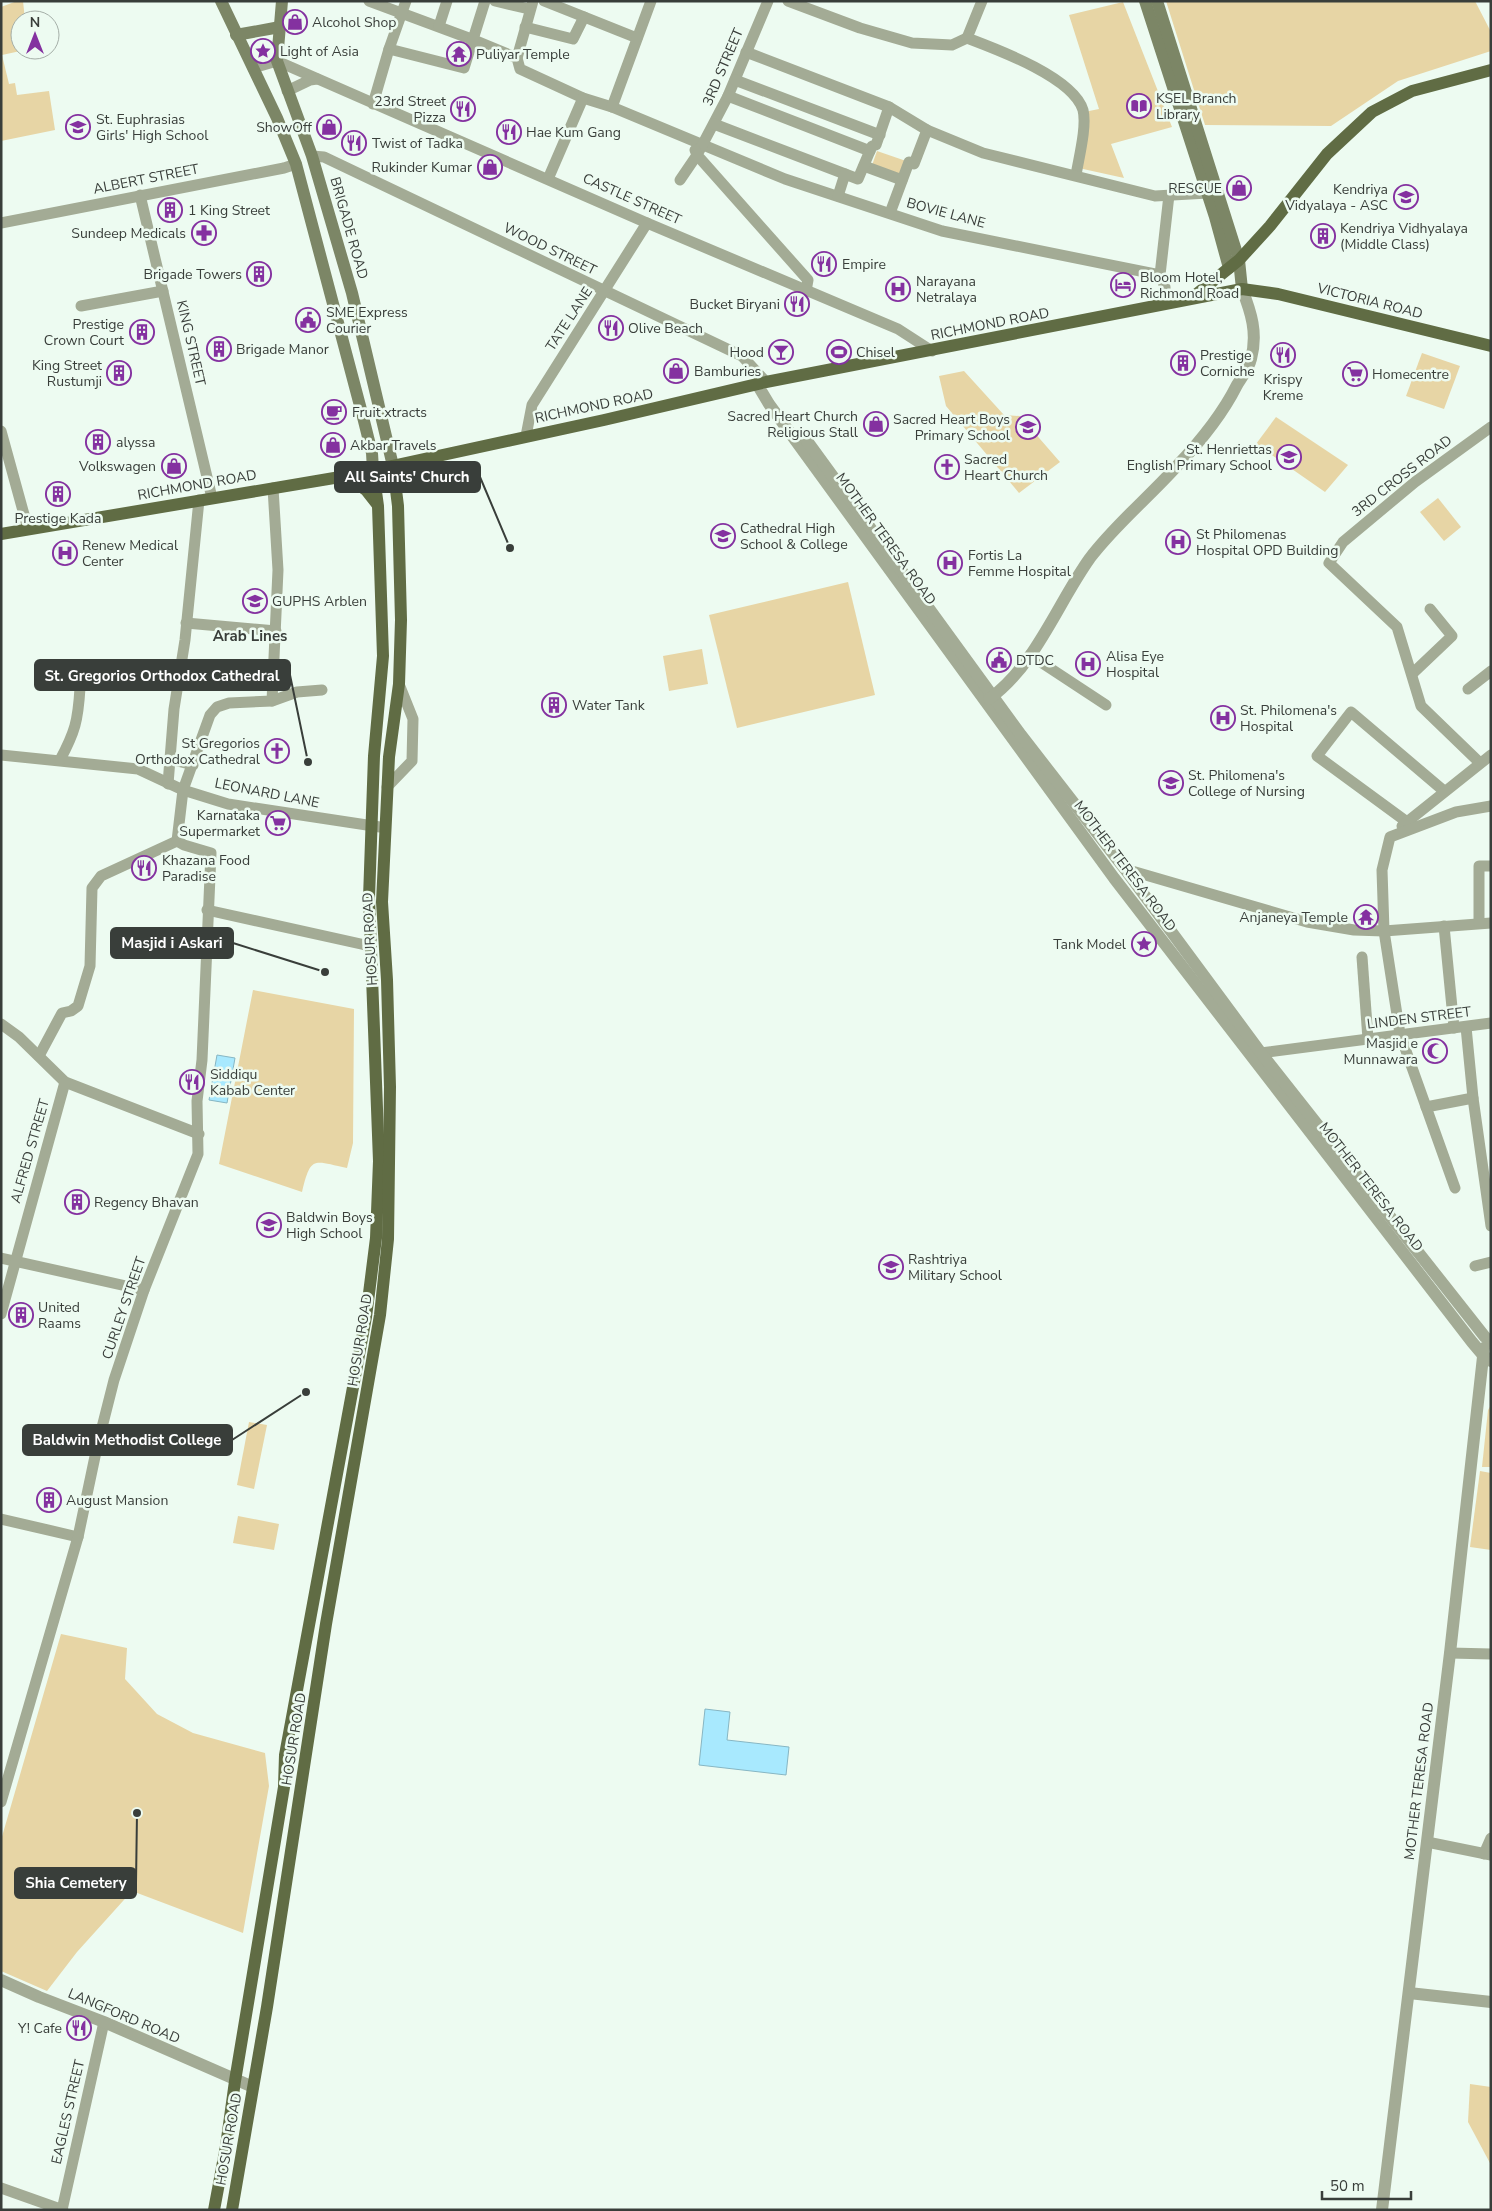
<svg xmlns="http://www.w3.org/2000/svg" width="1492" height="2211" font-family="'Nunito Sans',sans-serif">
<rect width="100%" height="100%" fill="#edfbf1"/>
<g fill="#e7d5a5">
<polygon points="17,1 23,1 25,20 20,20 20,50 25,50 2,55 9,84 15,83 17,95 49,91 55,130 1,141 1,7"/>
<polygon points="1166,1 1475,1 1491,32 1491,51 1398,81 1331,126 1205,125"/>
<polygon points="1123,2 1172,127 1111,144 1124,178 1074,167 1084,112 1099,109 1069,15"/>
<polygon points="877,151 909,162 902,180 871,168"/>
<polygon points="1422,353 1460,366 1444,409 1406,396"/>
<polygon points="964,371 1004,415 1020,416 1060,462 1019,493 946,406 939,376"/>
<polygon points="1276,417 1348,465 1325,492 1256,444"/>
<polygon points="1438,498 1461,527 1444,541 1420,512"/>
<polygon points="848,582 875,695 737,728 709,615"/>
<polygon points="702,649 708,684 669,691 663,656"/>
<path d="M253 990 354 1009 353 1143 347 1168C313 1161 311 1155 302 1192L219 1164Z"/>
<polygon points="1491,1405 1491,1467 1482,1467 1488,1410"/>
<polygon points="249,1422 267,1425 254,1489 237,1485"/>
<polygon points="1480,1471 1491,1473 1491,1550 1470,1547"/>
<polygon points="238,1516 279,1524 274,1550 233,1543"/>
<polygon points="61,1634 127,1648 125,1679 157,1714 193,1733 265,1753 269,1786 243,1933 132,1891 77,1952 47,1991 1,1971 1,1840"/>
<polygon points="1470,2084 1491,2087 1491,2165 1468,2122"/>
</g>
<g fill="#a8e9fe" stroke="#87b6c3">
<polygon points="217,1055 235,1058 227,1103 209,1100"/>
<polygon points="705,1709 730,1712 727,1740 789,1747 786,1775 699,1765"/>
</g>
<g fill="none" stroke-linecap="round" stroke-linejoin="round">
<g stroke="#a3ab95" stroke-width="11">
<polyline points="369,1 474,40 517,58 520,69 583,98 612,107 785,179 942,231 1160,275 1165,287 1166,303"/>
<polyline points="495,1 529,9"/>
<polyline points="544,1 637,38"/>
<polyline points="768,1 728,96 697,155 808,280 806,291"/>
<polyline points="788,1 860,28 912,43 952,45 967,38"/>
<path d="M982 1 967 38C996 49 1073 77 1083 110 1087 126 1079 157 1076 175"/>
<polyline points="439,26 447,1"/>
<polyline points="525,27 573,39 584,17"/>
<polyline points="389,49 464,68 485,1"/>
<polyline points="746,52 889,107 927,130 983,153 1155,196 1208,193"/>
<polyline points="517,58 533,1"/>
<polyline points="253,68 277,61 286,65 647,223 898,329 932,351"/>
<polyline points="735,80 880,135"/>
<polyline points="287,91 310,80 317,79"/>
<polyline points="728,96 870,151"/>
<polyline points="373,104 389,49 406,1"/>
<polyline points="612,107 651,1"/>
<polyline points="714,124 845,174"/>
<polyline points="312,156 324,157 742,356 766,382"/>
<polyline points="864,166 902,180"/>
<polyline points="548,179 583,98"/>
<polyline points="680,180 697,155 695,150"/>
<polyline points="140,195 212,498"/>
<polyline points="838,196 845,174 858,179 872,146 876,145 889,107"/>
<polyline points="890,213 909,162 914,164 927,130"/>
<polyline points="1,223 284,168 296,164"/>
<polyline points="1160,275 1169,195"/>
<polyline points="81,306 163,291"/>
<polyline points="1,431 28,529"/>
<polyline points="526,436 532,405 647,223"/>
<polyline points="186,623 276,631"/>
<polyline points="1030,655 1106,705"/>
<polyline points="1412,674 1452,636 1430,609"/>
<polyline points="1468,689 1491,671"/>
<polyline points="272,701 278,570 273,488"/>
<polyline points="1,755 138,769 183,790 228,804 380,827"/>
<polyline points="170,759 193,765"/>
<path d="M60 760C75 732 78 721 80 688"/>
<polyline points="1480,763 1421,706 1397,627 1329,563 1343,542 1415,482 1491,427"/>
<polyline points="168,784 174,709 185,640 199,500"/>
<polyline points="387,787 412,761 413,719 399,684"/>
<polyline points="1407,822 1317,756 1351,712 1444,791"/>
<polyline points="1402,826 1491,755"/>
<polyline points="177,841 183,790 210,715 217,707 229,703 272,701 297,692 322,690"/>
<polyline points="1125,869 1307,922 1354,930 1384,931 1491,923"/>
<polyline points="207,910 370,946"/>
<polyline points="1479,923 1479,866 1491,866"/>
<polyline points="1444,926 1454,1028"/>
<polyline points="1362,957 1368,1039"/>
<polyline points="1,1024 19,1037 65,1082 199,1134"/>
<polyline points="1466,1027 1473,1098 1491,1226"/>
<polyline points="39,1056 62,1013 71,1011 78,1006 90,966 92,888 101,876 177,841"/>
<polyline points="1255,1056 1261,1053 1491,1023"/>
<polyline points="1426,1107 1473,1098"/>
<polyline points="1455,1188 1400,1034 1384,931 1382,870 1390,837 1456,812 1491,806"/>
<polyline points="1,1258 144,1290"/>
<polyline points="1475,1266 1491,1262"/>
<polyline points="1,1314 65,1082"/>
<polyline points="1,1519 78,1537"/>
<polyline points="1450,1653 1491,1654"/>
<polyline points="1,1802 78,1537 97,1447 114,1380 144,1290 198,1154 197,1101 202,1060 211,853 184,845 177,841"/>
<polyline points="1427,1842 1491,1855"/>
<polyline points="1484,1854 1491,1838"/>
<polyline points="1,2188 63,2210"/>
<polyline points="62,2210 104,2022"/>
</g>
<g stroke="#a3ab95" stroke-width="12">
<polyline points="757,384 769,404 1114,878 1472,1342 1483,1355 1491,1361"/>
<polyline points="802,434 1021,735 1125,869 1261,1053 1485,1337 1491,1342"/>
<path d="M989 699C1036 665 1057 604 1090 558 1115 525 1148 498 1176 467 1199 443 1222 415 1237 385 1242 377 1249 368 1251 359 1258 333 1251 312 1242 289"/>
<polyline points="1,1980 39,1997 104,2022 253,2087"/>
<polyline points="1409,1993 1491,2002"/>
<polyline points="1382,2210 1450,1653 1484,1348"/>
</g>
<g stroke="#7c8666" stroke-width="12">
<polyline points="221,1 277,118 296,164 363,417 372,453 373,470"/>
<polyline points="282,1 277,61 312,156 352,293 393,466"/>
<polyline points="1145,1 1215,217 1229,268"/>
<polyline points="1157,1 1239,260 1242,289"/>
<polyline points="236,35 280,27"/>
</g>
<g stroke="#606c44" stroke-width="12">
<polyline points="1193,297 1239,260 1270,226 1327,154 1372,112 1412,91 1491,70"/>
<polyline points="346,476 366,490 377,504"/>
<polyline points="1,534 346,476 604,420 766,382 1242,289 1278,294 1491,346"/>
<polyline points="214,2210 226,2146 235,2081 284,1787 285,1755 366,1317 376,1238 379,1161 369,898 374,756 383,656 378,506 373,470"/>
<polyline points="232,2210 267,2007 326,1624 380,1315 388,1239 390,1087 387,980 382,902 389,757 399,684 401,620 398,506 393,466"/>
</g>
</g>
<defs>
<symbol id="shop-ring" viewBox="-11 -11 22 22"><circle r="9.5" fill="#edfbf1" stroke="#8431a0" stroke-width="1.5"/><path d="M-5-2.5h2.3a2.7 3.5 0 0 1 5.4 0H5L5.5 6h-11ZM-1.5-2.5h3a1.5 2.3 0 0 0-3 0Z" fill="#8431a0"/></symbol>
<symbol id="sight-ring" viewBox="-11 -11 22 22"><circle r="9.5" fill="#edfbf1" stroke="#8431a0" stroke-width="1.5"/><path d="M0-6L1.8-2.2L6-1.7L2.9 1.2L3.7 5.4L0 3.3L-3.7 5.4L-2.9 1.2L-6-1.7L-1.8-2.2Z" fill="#8431a0"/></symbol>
<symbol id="temple-ring" viewBox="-11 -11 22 22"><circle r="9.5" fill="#edfbf1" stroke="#8431a0" stroke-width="1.5"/><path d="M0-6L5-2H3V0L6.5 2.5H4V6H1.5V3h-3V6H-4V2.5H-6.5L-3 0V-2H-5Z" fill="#8431a0"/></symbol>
<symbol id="library-ring" viewBox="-11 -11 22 22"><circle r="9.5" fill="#edfbf1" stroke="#8431a0" stroke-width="1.5"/><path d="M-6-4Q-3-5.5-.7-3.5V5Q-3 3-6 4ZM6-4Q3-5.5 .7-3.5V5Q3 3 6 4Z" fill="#8431a0"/></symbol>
<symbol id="restaurant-ring" viewBox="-11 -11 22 22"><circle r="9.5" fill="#edfbf1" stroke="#8431a0" stroke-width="1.5"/><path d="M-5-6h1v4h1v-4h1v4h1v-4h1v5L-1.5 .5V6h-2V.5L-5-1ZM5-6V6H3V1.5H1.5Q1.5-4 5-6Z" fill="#8431a0"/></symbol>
<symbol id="school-ring" viewBox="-11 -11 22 22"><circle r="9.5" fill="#edfbf1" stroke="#8431a0" stroke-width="1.5"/><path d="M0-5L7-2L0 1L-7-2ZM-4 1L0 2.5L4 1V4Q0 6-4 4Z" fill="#8431a0"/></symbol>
<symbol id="building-ring" viewBox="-11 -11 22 22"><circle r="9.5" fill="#edfbf1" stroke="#8431a0" stroke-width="1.5"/><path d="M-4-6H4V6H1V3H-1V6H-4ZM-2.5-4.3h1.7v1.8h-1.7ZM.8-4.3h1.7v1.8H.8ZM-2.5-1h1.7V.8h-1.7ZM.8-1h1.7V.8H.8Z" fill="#8431a0"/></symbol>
<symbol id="pharmacy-ring" viewBox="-11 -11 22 22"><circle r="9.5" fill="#edfbf1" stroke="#8431a0" stroke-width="1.5"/><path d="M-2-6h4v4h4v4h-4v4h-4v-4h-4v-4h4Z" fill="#8431a0"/></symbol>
<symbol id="hotel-ring" viewBox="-11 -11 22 22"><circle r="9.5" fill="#edfbf1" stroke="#8431a0" stroke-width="1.5"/><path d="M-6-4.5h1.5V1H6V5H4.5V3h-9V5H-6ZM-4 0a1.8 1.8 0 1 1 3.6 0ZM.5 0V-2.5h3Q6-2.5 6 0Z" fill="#8431a0"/></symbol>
<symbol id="hospital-ring" viewBox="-11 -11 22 22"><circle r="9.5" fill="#edfbf1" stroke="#8431a0" stroke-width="1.5"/><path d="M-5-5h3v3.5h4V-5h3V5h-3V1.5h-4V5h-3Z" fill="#8431a0"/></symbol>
<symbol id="civic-ring" viewBox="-11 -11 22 22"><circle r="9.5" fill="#edfbf1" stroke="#8431a0" stroke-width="1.5"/><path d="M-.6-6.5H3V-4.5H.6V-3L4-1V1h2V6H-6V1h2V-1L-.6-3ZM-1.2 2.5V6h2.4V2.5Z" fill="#8431a0"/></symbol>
<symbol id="bar-ring" viewBox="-11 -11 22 22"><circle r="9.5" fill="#edfbf1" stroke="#8431a0" stroke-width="1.5"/><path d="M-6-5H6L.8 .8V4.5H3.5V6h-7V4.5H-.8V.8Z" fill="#8431a0"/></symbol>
<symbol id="stadium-ring" viewBox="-11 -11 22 22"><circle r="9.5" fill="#edfbf1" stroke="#8431a0" stroke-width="1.5"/><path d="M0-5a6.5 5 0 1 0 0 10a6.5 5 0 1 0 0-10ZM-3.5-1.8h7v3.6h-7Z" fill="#8431a0"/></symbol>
<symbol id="supermarket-ring" viewBox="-11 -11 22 22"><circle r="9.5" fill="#edfbf1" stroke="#8431a0" stroke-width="1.5"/><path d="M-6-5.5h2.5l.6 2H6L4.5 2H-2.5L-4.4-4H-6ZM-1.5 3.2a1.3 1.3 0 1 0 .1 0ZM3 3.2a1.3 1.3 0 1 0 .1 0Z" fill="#8431a0"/></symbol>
<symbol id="cafe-ring" viewBox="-11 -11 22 22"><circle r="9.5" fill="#edfbf1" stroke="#8431a0" stroke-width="1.5"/><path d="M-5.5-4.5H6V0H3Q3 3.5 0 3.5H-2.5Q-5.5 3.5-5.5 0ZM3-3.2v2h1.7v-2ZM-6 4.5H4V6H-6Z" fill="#8431a0"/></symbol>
<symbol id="church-ring" viewBox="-11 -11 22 22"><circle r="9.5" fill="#edfbf1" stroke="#8431a0" stroke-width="1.5"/><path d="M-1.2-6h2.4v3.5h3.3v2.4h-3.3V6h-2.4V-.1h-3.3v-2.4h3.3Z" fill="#8431a0"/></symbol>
<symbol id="university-ring" viewBox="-11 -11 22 22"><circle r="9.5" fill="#edfbf1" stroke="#8431a0" stroke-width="1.5"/><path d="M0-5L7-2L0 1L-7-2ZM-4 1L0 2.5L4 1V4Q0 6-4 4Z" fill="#8431a0"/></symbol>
<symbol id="mosque-ring" viewBox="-11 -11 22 22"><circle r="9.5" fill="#edfbf1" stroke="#8431a0" stroke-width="1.5"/><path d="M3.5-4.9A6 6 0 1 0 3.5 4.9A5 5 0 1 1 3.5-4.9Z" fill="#8431a0"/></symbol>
</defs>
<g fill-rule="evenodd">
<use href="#shop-ring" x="281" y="8" width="28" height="28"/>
<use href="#sight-ring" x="249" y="37" width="28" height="28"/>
<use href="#temple-ring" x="445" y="40" width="28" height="28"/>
<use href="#library-ring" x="1125" y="92" width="28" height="28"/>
<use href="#restaurant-ring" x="449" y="95" width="28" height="28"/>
<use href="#school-ring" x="64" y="113" width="28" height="28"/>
<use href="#shop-ring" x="315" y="113" width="28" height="28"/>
<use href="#restaurant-ring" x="495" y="118" width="28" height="28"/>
<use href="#restaurant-ring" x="340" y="129" width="28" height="28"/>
<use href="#shop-ring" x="476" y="153" width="28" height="28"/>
<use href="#shop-ring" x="1225" y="174" width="28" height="28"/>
<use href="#school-ring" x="1392" y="183" width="28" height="28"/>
<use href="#building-ring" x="156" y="196" width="28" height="28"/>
<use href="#pharmacy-ring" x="190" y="219" width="28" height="28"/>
<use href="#building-ring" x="1309" y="222" width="28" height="28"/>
<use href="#restaurant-ring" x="810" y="250" width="28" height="28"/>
<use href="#building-ring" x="245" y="260" width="28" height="28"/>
<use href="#hotel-ring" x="1109" y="271" width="28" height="28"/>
<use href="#hospital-ring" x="884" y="275" width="28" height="28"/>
<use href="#restaurant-ring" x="783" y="290" width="28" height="28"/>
<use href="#civic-ring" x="294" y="306" width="28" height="28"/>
<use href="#restaurant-ring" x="597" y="314" width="28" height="28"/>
<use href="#building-ring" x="128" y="318" width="28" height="28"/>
<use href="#building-ring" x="205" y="335" width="28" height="28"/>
<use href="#bar-ring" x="767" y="338" width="28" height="28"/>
<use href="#stadium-ring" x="825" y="338" width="28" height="28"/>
<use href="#restaurant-ring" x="1269" y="341" width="28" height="28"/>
<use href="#building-ring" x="1169" y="349" width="28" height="28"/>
<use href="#shop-ring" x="662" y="357" width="28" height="28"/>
<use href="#building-ring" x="105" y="359" width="28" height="28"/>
<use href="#supermarket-ring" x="1341" y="360" width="28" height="28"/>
<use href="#cafe-ring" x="320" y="398" width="28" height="28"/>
<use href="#shop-ring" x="862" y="410" width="28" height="28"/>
<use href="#school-ring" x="1014" y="413" width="28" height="28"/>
<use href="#building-ring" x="84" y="428" width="28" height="28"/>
<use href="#shop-ring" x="319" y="431" width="28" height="28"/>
<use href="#school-ring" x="1275" y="443" width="28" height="28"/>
<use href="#shop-ring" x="160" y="452" width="28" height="28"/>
<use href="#church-ring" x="933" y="453" width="28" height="28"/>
<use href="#building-ring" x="44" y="480" width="28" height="28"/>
<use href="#school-ring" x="709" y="522" width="28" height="28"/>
<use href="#hospital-ring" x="1164" y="528" width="28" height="28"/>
<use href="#hospital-ring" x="51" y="539" width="28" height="28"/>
<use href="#hospital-ring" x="936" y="549" width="28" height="28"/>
<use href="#school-ring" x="241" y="587" width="28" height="28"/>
<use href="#civic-ring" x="985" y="646" width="28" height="28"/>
<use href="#hospital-ring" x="1074" y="650" width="28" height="28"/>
<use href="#building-ring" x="540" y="691" width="28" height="28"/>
<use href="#hospital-ring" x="1209" y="704" width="28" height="28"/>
<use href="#church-ring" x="263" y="737" width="28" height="28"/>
<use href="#university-ring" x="1157" y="769" width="28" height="28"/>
<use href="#supermarket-ring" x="264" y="809" width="28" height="28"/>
<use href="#restaurant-ring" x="130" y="854" width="28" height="28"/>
<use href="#temple-ring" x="1352" y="903" width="28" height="28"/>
<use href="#sight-ring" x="1130" y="930" width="28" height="28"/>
<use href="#mosque-ring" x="1421" y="1037" width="28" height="28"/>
<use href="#restaurant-ring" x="178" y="1068" width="28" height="28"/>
<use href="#building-ring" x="63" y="1188" width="28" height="28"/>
<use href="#school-ring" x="255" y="1211" width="28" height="28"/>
<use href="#school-ring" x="877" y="1253" width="28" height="28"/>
<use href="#building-ring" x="7" y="1301" width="28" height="28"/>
<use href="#building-ring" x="35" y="1486" width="28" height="28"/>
<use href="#restaurant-ring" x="65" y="2014" width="28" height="28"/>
</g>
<g text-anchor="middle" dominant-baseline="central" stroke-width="5" stroke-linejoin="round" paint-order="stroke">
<g font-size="14" fill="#393e3a" stroke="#edfbf1" text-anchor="start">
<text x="312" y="22">Alcohol Shop</text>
<text x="280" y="51">Light of Asia</text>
<text x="476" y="54">Puliyar Temple</text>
<text x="1156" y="98">KSEL Branch<tspan x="1156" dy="16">Library</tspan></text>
<text x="446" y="101" text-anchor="end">23rd Street<tspan x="446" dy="16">Pizza</tspan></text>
<text x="96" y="119">St. Euphrasias<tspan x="96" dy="16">Girls' High School</tspan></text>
<text x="312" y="127" text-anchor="end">ShowOff</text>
<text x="526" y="132">Hae Kum Gang</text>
<text x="372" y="143">Twist of Tadka</text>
<text x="472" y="167" text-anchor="end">Rukinder Kumar</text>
<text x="1222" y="188" text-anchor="end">RESCUE</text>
<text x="1388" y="189" text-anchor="end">Kendriya<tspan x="1388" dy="16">Vidyalaya - ASC</tspan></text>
<text x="188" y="210">1 King Street</text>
<text x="1340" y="228">Kendriya Vidhyalaya<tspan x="1340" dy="16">(Middle Class)</tspan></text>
<text x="186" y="233" text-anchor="end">Sundeep Medicals</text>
<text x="842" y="264">Empire</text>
<text x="242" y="274" text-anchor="end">Brigade Towers</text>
<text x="1140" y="277">Bloom Hotel,<tspan x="1140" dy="16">Richmond Road</tspan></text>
<text x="916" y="281">Narayana<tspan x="916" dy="16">Netralaya</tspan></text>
<text x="780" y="304" text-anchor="end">Bucket Biryani</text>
<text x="326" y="312">SME Express<tspan x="326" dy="16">Courier</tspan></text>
<text x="124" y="324" text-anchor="end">Prestige<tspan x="124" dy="16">Crown Court</tspan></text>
<text x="628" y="328">Olive Beach</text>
<text x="236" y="349">Brigade Manor</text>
<text x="764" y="352" text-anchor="end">Hood</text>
<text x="856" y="352">Chisel</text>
<text x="1200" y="355">Prestige<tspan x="1200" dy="16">Corniche</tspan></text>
<text x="102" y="365" text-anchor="end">King Street<tspan x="102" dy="16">Rustumji</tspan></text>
<text x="694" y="371">Bamburies</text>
<text x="1372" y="374">Homecentre</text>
<text x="1283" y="379" text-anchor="middle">Krispy<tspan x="1283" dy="16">Kreme</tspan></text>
<text x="352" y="412">Fruit xtracts</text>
<text x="858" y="416" text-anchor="end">Sacred Heart Church<tspan x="858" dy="16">Religious Stall</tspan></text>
<text x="1010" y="419" text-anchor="end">Sacred Heart Boys<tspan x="1010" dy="16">Primary School</tspan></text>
<text x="116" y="442">alyssa</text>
<text x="350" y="445">Akbar Travels</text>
<text x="1272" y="449" text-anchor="end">St. Henriettas<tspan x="1272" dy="16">English Primary School</tspan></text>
<text x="964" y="459">Sacred<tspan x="964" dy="16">Heart Church</tspan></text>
<text x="156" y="466" text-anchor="end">Volkswagen</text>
<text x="58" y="518" text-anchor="middle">Prestige Kada</text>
<text x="740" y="528">Cathedral High<tspan x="740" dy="16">School &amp; College</tspan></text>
<text x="1196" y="534">St Philomenas<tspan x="1196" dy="16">Hospital OPD Building</tspan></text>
<text x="82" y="545">Renew Medical<tspan x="82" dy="16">Center</tspan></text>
<text x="968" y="555">Fortis La<tspan x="968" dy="16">Femme Hospital</tspan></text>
<text x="272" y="601">GUPHS Arblen</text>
<text x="1106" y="656">Alisa Eye<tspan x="1106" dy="16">Hospital</tspan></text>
<text x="1016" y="660">DTDC</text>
<text x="572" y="705">Water Tank</text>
<text x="1240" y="710">St. Philomena's<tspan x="1240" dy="16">Hospital</tspan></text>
<text x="260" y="743" text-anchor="end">St Gregorios<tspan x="260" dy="16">Orthodox Cathedral</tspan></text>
<text x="1188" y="775">St. Philomena's<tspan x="1188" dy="16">College of Nursing</tspan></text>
<text x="260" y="815" text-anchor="end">Karnataka<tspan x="260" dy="16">Supermarket</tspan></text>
<text x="162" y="860">Khazana Food<tspan x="162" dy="16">Paradise</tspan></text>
<text x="1348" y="917" text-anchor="end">Anjaneya Temple</text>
<text x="1126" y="944" text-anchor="end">Tank Model</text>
<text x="1418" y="1043" text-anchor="end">Masjid e<tspan x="1418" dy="16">Munnawara</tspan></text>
<text x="210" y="1074">Siddiqu<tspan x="210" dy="16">Kabab Center</tspan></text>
<text x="94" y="1202">Regency Bhavan</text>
<text x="286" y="1217">Baldwin Boys<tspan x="286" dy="16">High School</tspan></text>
<text x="908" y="1259">Rashtriya<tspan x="908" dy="16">Military School</tspan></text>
<text x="38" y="1307">United<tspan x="38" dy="16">Raams</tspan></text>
<text x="66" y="1500">August Mansion</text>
<text x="62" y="2028" text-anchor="end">Y! Cafe</text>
</g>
<g font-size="14" fill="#393e3a" stroke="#edfbf1">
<text transform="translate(723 67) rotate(-67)">3RD STREET</text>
<text transform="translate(146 179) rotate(-11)">ALBERT STREET</text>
<text transform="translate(632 199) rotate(24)">CASTLE STREET</text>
<text transform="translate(946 213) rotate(15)">BOVIE LANE</text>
<text transform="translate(349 228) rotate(74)">BRIGADE ROAD</text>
<text transform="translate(550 249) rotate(26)">WOOD STREET</text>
<text transform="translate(1370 301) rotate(14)">VICTORIA ROAD</text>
<text transform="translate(569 319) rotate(-57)">TATE LANE</text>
<text transform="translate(990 324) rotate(-11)">RICHMOND ROAD</text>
<text transform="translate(191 343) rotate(77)">KING STREET</text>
<text transform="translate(594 406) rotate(-12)">RICHMOND ROAD</text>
<text transform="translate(1402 476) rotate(-38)">3RD CROSS ROAD</text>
<text transform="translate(197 485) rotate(-10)">RICHMOND ROAD</text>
<text transform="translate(886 539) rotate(54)">MOTHER TERESA ROAD</text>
<text transform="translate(267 793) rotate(11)">LEONARD LANE</text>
<text transform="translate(1125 866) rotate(53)">MOTHER TERESA ROAD</text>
<text transform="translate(370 939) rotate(-93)">HOSUR ROAD</text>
<text transform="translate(1419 1018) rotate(-7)">LINDEN STREET</text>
<text transform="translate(30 1151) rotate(-74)">ALFRED STREET</text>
<text transform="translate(1371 1187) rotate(52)">MOTHER TERESA ROAD</text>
<text transform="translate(124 1308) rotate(-71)">CURLEY STREET</text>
<text transform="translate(360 1340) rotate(-81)">HOSUR ROAD</text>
<text transform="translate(294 1739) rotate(-81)">HOSUR ROAD</text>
<text transform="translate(1419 1781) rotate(-83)">MOTHER TERESA ROAD</text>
<text transform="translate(124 2016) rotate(23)">LANGFORD ROAD</text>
<text transform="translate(68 2112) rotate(-77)">EAGLES STREET</text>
<text transform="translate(229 2139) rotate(-80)">HOSUR ROAD</text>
</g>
<g font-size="15" font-weight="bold" fill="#393e3a" stroke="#edfbf1">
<text x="250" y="636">Arab Lines</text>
</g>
</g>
<path fill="none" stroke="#393e3a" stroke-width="2" d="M510 548L480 477M308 762L290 675M325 972L233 943M306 1392L232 1440M137 1813L136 1883"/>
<g fill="#393e3a" stroke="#edfbf1" stroke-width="2">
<circle cx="510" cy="548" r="5"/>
<circle cx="308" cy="762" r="5"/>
<circle cx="325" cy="972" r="5"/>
<circle cx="306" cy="1392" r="5"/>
<circle cx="137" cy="1813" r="5"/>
</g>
<g fill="#393e3a" stroke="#393e3a" stroke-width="2">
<rect x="335" y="462" width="145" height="30" rx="5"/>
<rect x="35" y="660" width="255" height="30" rx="5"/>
<rect x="111" y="928" width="122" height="30" rx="5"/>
<rect x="23" y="1425" width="209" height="30" rx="5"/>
<rect x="15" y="1868" width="121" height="30" rx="5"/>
</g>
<g font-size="15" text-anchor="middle" font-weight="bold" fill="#fff">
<text x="407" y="482">All Saints' Church</text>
<text x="162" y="681">St. Gregorios Orthodox Cathedral</text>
<text x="172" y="948">Masjid i Askari</text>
<text x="127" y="1445">Baldwin Methodist College</text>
<text x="76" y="1888">Shia Cemetery</text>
</g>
<rect width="1492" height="2211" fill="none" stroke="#393e3a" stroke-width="5"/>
<g transform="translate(35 35)"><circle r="24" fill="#edfbf1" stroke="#a5afa8"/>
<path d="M0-4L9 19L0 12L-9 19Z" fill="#8431a0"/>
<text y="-8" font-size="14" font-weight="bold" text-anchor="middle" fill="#393e3a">N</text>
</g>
<path d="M1322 2191v8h89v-8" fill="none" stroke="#393e3a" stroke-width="2.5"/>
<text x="1330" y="2191" font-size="15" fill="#393e3a" stroke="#edfbf1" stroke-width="4" paint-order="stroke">50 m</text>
</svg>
